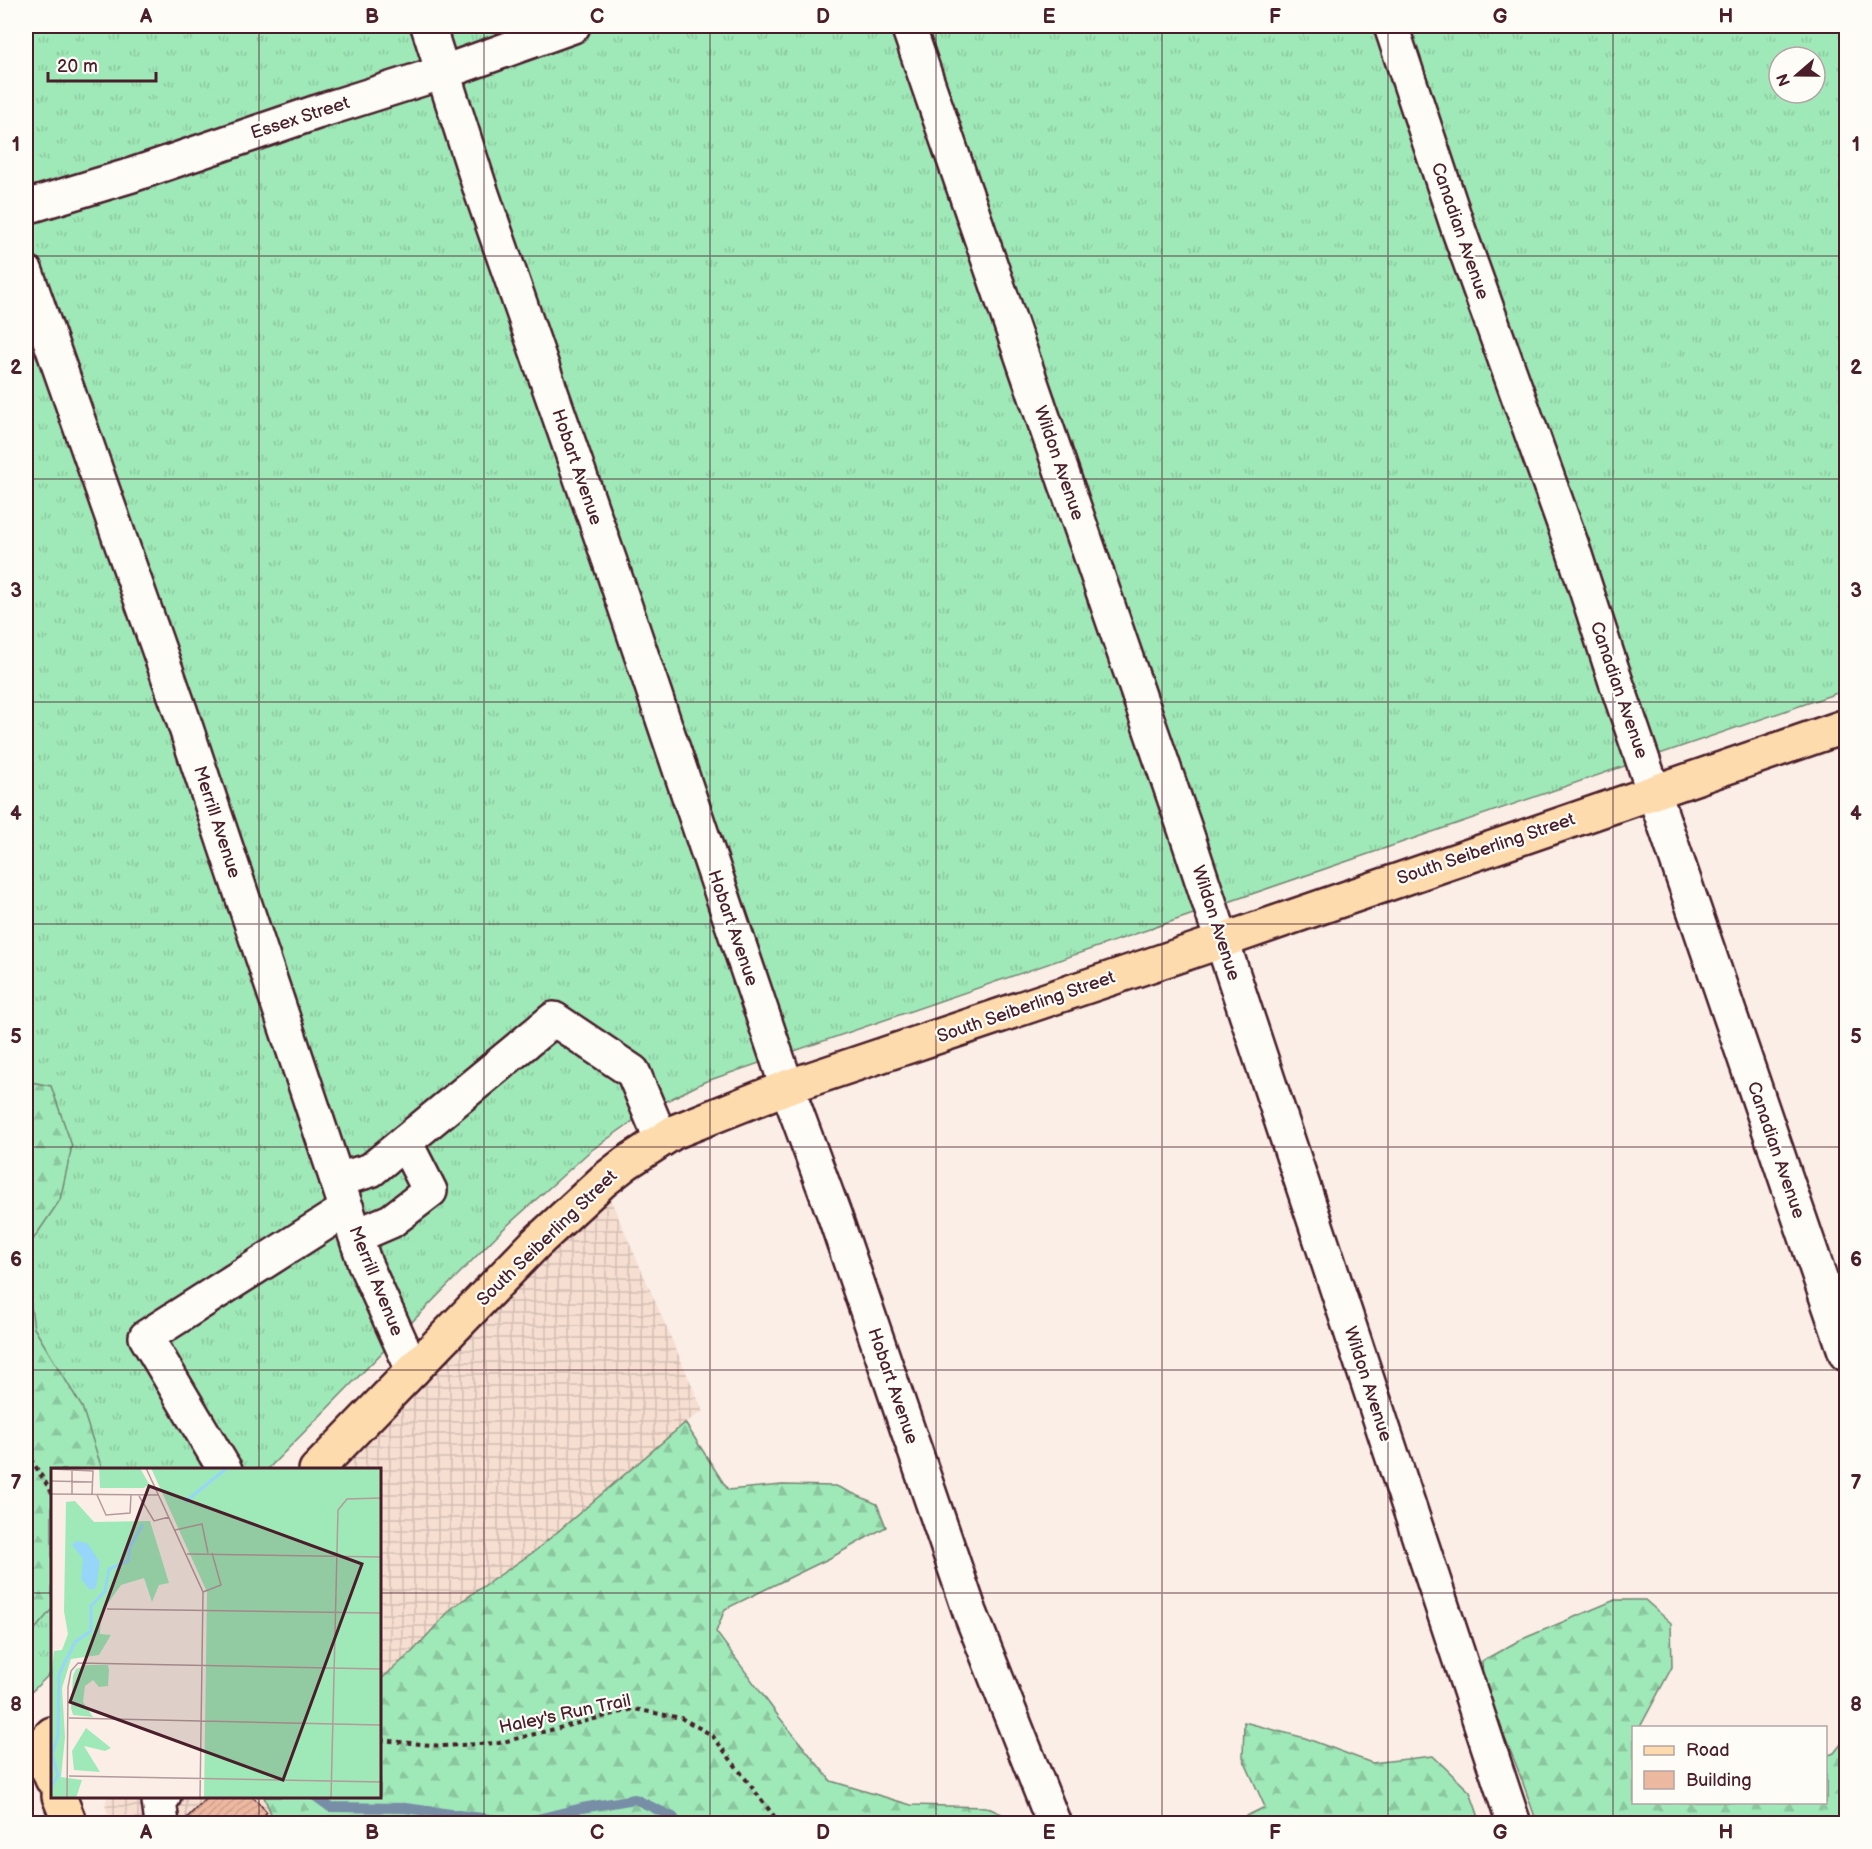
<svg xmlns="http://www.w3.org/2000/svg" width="1872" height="1849" font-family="'Balsamiq Sans',sans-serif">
<defs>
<pattern id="industrial-grid" width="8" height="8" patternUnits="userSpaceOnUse" patternTransform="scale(1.5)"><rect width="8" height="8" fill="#f6ded1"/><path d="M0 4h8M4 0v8" fill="none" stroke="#d4beb4"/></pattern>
<pattern id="grass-tufts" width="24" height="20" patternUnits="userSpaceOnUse" patternTransform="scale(1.5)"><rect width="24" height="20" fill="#9fe9b8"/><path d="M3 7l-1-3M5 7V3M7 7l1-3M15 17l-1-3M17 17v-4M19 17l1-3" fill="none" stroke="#8ac79e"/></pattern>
<pattern id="forest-firs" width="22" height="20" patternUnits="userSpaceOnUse" patternTransform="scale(1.5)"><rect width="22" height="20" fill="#9fe9b8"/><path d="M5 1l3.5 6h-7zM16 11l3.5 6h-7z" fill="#8ac79e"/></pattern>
<pattern id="building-hatch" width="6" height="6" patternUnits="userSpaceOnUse" patternTransform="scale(1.5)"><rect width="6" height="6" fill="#edb8a0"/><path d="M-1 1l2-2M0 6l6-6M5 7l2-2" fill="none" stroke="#cd9e8a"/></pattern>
</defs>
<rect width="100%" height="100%" fill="#faeee6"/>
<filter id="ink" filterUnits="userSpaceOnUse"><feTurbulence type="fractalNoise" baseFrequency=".0167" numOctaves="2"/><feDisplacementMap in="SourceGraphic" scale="12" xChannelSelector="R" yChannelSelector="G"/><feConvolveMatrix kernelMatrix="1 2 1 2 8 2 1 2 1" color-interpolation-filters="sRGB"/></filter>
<g filter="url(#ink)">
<g fill="url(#industrial-grid)">
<polygon points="609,1196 703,1411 685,1423 535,1551 453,1607 413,1651 380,1680 380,1470 338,1470"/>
<polygon points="107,1797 264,1797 275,1823 112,1823 105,1806"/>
</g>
<path fill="url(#grass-tufts)" stroke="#748472" stroke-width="1.5" fill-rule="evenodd" d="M26 26H1846V690L704 1082 647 1111 589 1152 500 1232 268 1469 52 1470V1672L26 1697ZM1779 57H1815V93H1779Z"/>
<g fill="url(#forest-firs)" stroke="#748472" stroke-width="1.5">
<polygon points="26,1081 51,1086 72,1146 60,1200 26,1250"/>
<polygon points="26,1271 34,1328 82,1407 102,1469 52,1470 52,1609 26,1640"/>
<polygon points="685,1423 728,1490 782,1485 836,1486 877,1504 886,1527 832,1557 725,1609 716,1632 779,1717 831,1781 911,1805 986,1807 1022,1823 275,1823 264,1797 380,1796 380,1680 413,1651 453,1607 535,1551"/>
<path d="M1615 1600H1645L1671 1623 1672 1667 1640 1727 1634 1728V1802H1826V1756L1834 1753 1846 1738V1823H1537C1530 1803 1523 1782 1515 1762 1501 1727 1482 1700 1482 1661L1520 1640Z"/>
<polygon points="1244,1722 1305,1738 1372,1763 1433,1756 1470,1792 1481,1823 1232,1823 1265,1807 1243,1758"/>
</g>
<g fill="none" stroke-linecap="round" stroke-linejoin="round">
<polyline stroke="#788da6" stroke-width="10" points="315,1796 330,1807 405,1808 521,1823 582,1808 635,1799 673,1817 678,1824"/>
</g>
<polygon fill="url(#building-hatch)" stroke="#4a1f2b" stroke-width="1.5" points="208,1796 252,1796 267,1812 256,1824 181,1824"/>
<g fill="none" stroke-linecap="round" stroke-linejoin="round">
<defs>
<g id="minor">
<polyline points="428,26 481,191 609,559 787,1087 835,1217 970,1612 1054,1824"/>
<polyline points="908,26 1185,829 1514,1824"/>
<polyline points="1391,26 1459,231 1572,546 1615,679 1846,1354"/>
<polyline points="26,207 132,175 317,112 444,72 573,26"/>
<polyline points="26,272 180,710 365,1264 413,1370"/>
<polyline points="337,1180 371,1170 554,1019 633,1072 661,1139"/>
<polyline points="356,1236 391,1221 430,1191 405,1142"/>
<polyline points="225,1470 146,1337 347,1209"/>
<polyline points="162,1824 159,1801 164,1796"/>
</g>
<g id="major">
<polyline points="316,1470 536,1243 603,1181 626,1163 674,1132 787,1087 1222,941 1846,726"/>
<polyline points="39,1747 52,1779"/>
<polyline points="26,1762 52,1734"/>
<polyline points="59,1796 70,1824"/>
</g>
</defs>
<use href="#minor" stroke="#4a1f2b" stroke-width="38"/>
<use href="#major" stroke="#4a1f2b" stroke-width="38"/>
<g stroke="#4a1f2b" stroke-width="4" stroke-dasharray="4.5 4.5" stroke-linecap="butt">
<polyline points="26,1451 52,1493"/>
<polyline points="380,1740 441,1746 499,1743 634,1709 681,1718 712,1735 780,1824"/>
</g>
<use href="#minor" stroke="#fdfcf7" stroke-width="33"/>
<use href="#major" stroke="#fedbac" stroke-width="33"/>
</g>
</g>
<path fill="none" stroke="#4a1f2b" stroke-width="1.5" stroke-opacity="0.55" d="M259 26V1470M484 26V1824M710 26V1824M936 26V1824M1162 26V1824M1388 26V1824M1613 26V1824M26 256H1846M26 479H1846M26 702H1846M26 924H1846M26 1147H1846M26 1370H1846M26 1593H52M380 1593H1846M259 1796V1824"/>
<g text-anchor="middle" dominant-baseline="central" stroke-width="4.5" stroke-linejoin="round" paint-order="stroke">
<g font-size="18" fill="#4a1f2b" stroke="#fdfcf7">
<text transform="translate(300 118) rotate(-18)">Essex Street</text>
<text transform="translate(1460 231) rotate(71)">Canadian Avenue</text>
<text transform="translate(1059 463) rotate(71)">Wildon Avenue</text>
<text transform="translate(577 467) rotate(71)">Hobart Avenue</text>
<text transform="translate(1619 690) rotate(71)">Canadian Avenue</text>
<text transform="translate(217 822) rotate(72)">Merrill Avenue</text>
<text transform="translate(1486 849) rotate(-19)">South Seiberling Street</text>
<text transform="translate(1216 923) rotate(72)">Wildon Avenue</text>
<text transform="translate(733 928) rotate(71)">Hobart Avenue</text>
<text transform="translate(1026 1007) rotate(-19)">South Seiberling Street</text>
<text transform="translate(1776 1150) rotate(71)">Canadian Avenue</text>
<text transform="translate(547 1238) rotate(-44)">South Seiberling Street</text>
<text transform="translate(376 1281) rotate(68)">Merrill Avenue</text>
<text transform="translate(1368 1384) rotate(72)">Wildon Avenue</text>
<text transform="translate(893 1386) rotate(71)">Hobart Avenue</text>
<text transform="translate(565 1714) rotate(-12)">Haley's Run Trail</text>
</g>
</g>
<g transform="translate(51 1468)">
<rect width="330" height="330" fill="#faeee6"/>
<path d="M48 0H89L98 16 93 20H49ZM100 0H330V330H153L156 124Z" fill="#9fe9b8"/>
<path d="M330 0V23L324 27H301L266 38 261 48 263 62 241 63 195 49 176 56 165 46 129 45 120 28 128 19 155 7 251 18 258 23 286 22ZM24 33 43 54 99 53 118 115 108 117 101 134 93 110 70 117 50 145 49 166 60 167 48 187 20 191 11 220 14 269 10 309 31 312 25 330H0V211L3 183 11 182 17 166 13 143 15 34ZM330 45V85H319L312 80 309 66 291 55 296 49 310 46ZM36 197H57L58 202 57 218 48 219 42 212 34 218 32 234 42 249 22 247 20 240 22 208 25 201ZM35 260 60 280 54 283 33 278 49 304 23 302 21 283Z" fill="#9fe9b8"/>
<path d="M150 0H330V24L154 22Z" fill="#9fe9b8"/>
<path d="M25 73 36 75 49 94 45 120 39 122 30 111 32 91 21 77Z" fill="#97d6f8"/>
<path fill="none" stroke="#97d6f8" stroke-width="3" d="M134 34 176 0M0 319 7 307 1 287 7 267 8 206 24 174 40 163V138L54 123 58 101 77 93 79 79 92 56"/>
<path fill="none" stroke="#b49b9b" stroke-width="1.5" d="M95 0 152 124 149 330M0 1 42 3 41 26M0 13 41 14M0 26 108 27M21 26V2M46 27 55 47 79 45 80 27M88 28 103 53 118 49M124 62 151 56 157 85M136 86 330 89M152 124 170 117 161 85M56 141 330 145M18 250 330 257M18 308 330 314M16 330 17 219 20 203 27 195 330 201M280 330 287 42 296 31 330 30"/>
<path fill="#4a1f2b" fill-opacity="0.15" stroke="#4a1f2b" stroke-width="3" d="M98 18 311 96 232 312 19 234Z"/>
<rect width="330" height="330" fill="none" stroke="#4a1f2b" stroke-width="3"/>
</g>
<rect width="1872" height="1849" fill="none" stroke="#fdfcf7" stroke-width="66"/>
<rect x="1632" y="1726" width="195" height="78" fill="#fdfcf7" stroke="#b5a4a5" stroke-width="1.5"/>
<rect x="1644" y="1746" width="30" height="9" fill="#fedbac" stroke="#b5a4a5" stroke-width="1.5"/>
<text x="1686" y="1756" font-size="18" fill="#4a1f2b">Road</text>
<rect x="1644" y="1771" width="30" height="18" fill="#edb8a0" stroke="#b5a4a5" stroke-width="1.5"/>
<text x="1686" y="1786" font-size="18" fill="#4a1f2b">Building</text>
<g transform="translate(1797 75) rotate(250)"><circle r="28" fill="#fdfcf7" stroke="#b5a4a5" stroke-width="1.5"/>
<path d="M0-4.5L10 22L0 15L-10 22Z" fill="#4a1f2b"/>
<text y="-9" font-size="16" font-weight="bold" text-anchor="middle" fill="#4a1f2b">N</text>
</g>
<path d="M48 72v9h108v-9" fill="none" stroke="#4a1f2b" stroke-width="3"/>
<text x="57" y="72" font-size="18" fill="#4a1f2b" stroke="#fdfcf7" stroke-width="4.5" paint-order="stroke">20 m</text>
<rect x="33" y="33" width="1806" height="1783" fill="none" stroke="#4a1f2b" stroke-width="2"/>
<g font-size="20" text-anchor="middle" font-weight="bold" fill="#4a1f2b">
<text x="146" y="23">A</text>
<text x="372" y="23">B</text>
<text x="597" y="23">C</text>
<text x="823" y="23">D</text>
<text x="1049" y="23">E</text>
<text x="1275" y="23">F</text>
<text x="1500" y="23">G</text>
<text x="1726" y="23">H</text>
<text x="16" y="151">1</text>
<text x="1856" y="151">1</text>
<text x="16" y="374">2</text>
<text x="1856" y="374">2</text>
<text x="16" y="597">3</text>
<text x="1856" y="597">3</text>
<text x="16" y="820">4</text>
<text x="1856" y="820">4</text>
<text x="16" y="1043">5</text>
<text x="1856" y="1043">5</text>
<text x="16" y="1266">6</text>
<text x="1856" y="1266">6</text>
<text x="16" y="1489">7</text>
<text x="1856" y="1489">7</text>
<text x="16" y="1711">8</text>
<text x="1856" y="1711">8</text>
<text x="146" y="1839">A</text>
<text x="372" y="1839">B</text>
<text x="597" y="1839">C</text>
<text x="823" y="1839">D</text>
<text x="1049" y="1839">E</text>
<text x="1275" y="1839">F</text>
<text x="1500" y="1839">G</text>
<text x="1726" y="1839">H</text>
</g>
</svg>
